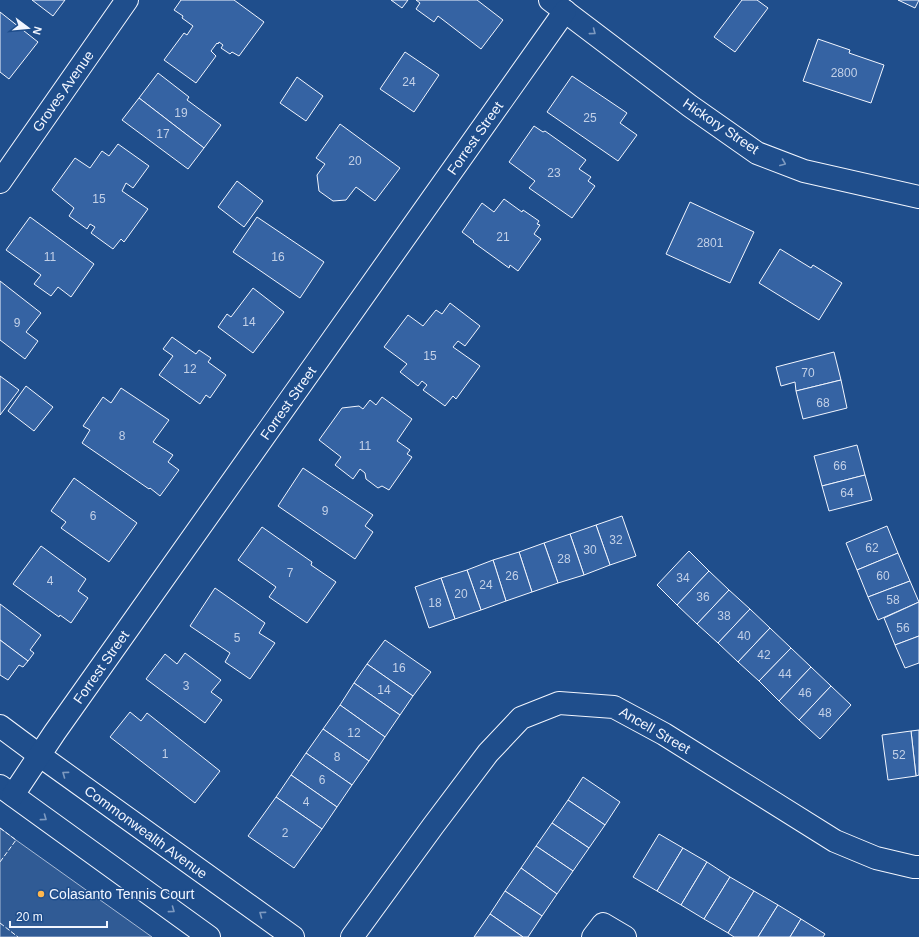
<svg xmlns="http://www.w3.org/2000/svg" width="919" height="937" font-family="Arial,sans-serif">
<rect width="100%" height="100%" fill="#1f4e8c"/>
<polygon fill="#305b95" stroke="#a8bbd7" points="0,828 16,840 152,937 0,937"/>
<g fill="#3563a3" stroke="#f2f6ff">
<polygon points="32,0 65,0 53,16"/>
<polygon points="181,0 234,0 264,22 239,56 232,52 230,54 221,48 223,45 219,42 218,44 217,43 211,51 216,56 196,83 164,60 184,33 187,35 193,26 182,18 183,16 174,10"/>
<polygon points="391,0 408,0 402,8"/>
<polygon points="416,0 477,0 503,20 481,49 438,16 434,22 416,9 420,3"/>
<polygon points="742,0 757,0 768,8 735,52 714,37"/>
<polygon points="898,0 919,0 915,8"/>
<polygon points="0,12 38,42 9,79 0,72"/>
<polygon points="818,39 850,50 849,53 884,65 871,103 803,81"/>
<polygon points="405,52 439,75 414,112 380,89"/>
<polygon points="158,73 189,97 187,100 221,125 204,148 139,98"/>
<polygon points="572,76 627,113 620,123 637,135 618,161 547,112"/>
<polygon points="297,77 323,96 306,121 280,103"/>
<polygon points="139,98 204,148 188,169 122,120"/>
<polygon points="340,124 400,168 375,201 356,187 346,200 333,201 319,191 317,175 325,164 316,158"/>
<polygon points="534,126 543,132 545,131 586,160 579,169 591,177 588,181 595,186 572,218 529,188 535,181 509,162"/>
<polygon points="118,144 149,166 133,188 126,183 122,191 148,209 124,242 121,239 113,249 91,233 95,227 90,224 87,229 69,216 74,208 52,190 75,158 90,168 102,151 109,156"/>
<polygon points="237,181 263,201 244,227 218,207"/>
<polygon points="504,199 522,212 523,210 539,221 537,224 540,225 534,234 541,239 518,271 510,265 509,268 473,242 474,241 462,232 482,203 494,212"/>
<polygon points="690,202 754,232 730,283 666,254"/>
<polygon points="30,217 94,264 71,297 58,287 51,296 34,284 41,275 6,250"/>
<polygon points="257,217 324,262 300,298 233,252"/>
<polygon points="780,249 811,268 813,265 842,283 819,320 759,283"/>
<polygon points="0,281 41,313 26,332 38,341 25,359 0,340"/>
<polygon points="253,288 284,312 253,353 218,327 227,314 231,317"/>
<polygon points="450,303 480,326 465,346 458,341 453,347 480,366 456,399 453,396 445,406 423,390 427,385 422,381 418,386 400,372 407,364 384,347 408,315 423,326 436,310 442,314"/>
<polygon points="172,337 196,354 199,350 211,358 208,362 226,375 210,398 206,395 200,404 159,375 173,356 163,349"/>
<polygon points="834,352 841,380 796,391 795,382 781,386 776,367"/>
<polygon points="0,376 19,390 0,415"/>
<polygon points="841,380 847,408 803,419 796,391"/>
<polygon points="26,386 53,407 34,431 8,411"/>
<polygon points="121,388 169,420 153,442 173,455 168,462 179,470 160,496 150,488 149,489 82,443 90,430 83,426 103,397 111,403"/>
<polygon points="382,397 412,419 397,441 410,450 407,454 412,457 389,490 382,486 378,488 366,479 365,473 360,469 353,479 335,465 341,457 319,440 342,408 359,406 363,409 370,400 376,405"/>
<polygon points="857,445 865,475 822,486 814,456"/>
<polygon points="303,468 373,515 365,526 373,532 355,559 278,506"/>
<polygon points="865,475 872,500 829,511 822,486"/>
<polygon points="74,478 137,523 109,562 61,528 66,522 51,511"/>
<polygon points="622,516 636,556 610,565 596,525"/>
<polygon points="596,525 610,565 584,575 570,534"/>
<polygon points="887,526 898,553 857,570 846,543"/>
<polygon points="262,527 312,562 311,565 336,582 307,623 269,597 276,587 238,560"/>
<polygon points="570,534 584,575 558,583 544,543"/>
<polygon points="544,543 558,583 532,592 519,552"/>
<polygon points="41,546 86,579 78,591 88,598 71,623 60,615 59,617 13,584"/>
<polygon points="689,551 709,571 677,605 657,585"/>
<polygon points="519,552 532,592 506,601 493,560"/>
<polygon points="898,553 910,581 868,597 857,570"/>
<polygon points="493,560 506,601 481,610 467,570"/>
<polygon points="467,570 481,610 455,619 441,578"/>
<polygon points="709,571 729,590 697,624 677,605"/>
<polygon points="441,578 455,619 429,628 415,587"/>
<polygon points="910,581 919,602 878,620 868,597"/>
<polygon points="215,588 265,623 259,633 275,643 250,679 225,662 230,653 190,626"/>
<polygon points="729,590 750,609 718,643 697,624"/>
<polygon points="919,602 919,636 895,645 884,618"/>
<polygon points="0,604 41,635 30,650 34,653 28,661 0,640"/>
<polygon points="750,609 770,628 738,662 718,643"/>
<polygon points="770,628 791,648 759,681 738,662"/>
<polygon points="919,636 919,663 905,668 895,645"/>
<polygon points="0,640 28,661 23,667 19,665 8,680 0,675"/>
<polygon points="385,640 431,672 413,696 367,664"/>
<polygon points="791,648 811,667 779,701 759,681"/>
<polygon points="185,653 221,680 211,692 222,700 205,723 146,679 165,654 177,664"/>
<polygon points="367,664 413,696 400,715 354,683"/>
<polygon points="811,667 831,686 799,720 779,701"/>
<polygon points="354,683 400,715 385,737 340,705"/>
<polygon points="831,686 851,705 820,739 799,720"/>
<polygon points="340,705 385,737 369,761 323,729"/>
<polygon points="130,712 141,721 147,713 220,771 195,803 110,737"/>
<polygon points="323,729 369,761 352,785 306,753"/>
<polygon points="919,730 919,775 916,776 911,731"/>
<polygon points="911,731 916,776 888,780 882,735"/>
<polygon points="306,753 352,785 337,807 291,775"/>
<polygon points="291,775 337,807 322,829 276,797"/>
<polygon points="583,777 620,802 605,825 568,800"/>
<polygon points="276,797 322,829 294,868 248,836"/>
<polygon points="568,800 605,825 589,848 552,823"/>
<polygon points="552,823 589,848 573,871 536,846"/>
<polygon points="659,834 683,848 657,891 633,877"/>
<polygon points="536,846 573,871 557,894 521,868"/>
<polygon points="683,848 707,862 681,905 657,891"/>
<polygon points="707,862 730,877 704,919 681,905"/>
<polygon points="521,868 557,894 542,916 505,891"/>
<polygon points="730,877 754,891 728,933 704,919"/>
<polygon points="505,891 542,916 528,937 523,937 490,914"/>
<polygon points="754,891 778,905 758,937 734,937 728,933"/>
<polygon points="778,905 801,919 790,937 758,937"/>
<polygon points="490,914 523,937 474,937"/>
<polygon points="801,919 825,934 823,937 790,937"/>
</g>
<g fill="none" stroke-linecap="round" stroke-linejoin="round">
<defs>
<g id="minor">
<polyline points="550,0 690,106 757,153 804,171 919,197"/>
<polyline points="0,182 127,0"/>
<polyline points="0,726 39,755 293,937"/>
<polyline points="0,786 209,937"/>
<polyline points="13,795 55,732 565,11"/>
<polyline points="352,937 433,826 488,753 521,718 559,703 614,707 664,734 835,841 876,858 914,867 919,867"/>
<polyline points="593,937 603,924 625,937"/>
</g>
</defs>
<use href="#minor" stroke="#f2f6ff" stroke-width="24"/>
<use href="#minor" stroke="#1f4e8c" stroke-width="22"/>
<g stroke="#f2f6ff" stroke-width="1" stroke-dasharray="5 2" stroke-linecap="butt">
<polyline points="0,828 16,840 0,862"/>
<polyline points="0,923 18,937"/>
</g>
</g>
<defs><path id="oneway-chevron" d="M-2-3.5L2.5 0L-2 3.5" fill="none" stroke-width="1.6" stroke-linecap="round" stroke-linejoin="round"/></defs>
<g stroke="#7e9ac0">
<use href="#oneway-chevron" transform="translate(593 32) rotate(37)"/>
<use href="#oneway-chevron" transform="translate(783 163) rotate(22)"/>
<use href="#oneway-chevron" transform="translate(65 774) rotate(-144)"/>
<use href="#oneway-chevron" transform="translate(44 818) rotate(36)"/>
<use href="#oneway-chevron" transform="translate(172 910) rotate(36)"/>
<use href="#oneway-chevron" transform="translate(262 914) rotate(-144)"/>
</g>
<circle fill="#ffb74d" stroke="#1f4e8c" stroke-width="1.5" cx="41" cy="894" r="4"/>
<g text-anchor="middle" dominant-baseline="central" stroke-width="3" stroke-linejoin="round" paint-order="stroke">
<g font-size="12" fill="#c3d1e8">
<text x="844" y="73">2800</text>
<text x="409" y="82">24</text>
<text x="181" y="113">19</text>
<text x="590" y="118">25</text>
<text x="163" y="134">17</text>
<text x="355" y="161">20</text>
<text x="554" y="173">23</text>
<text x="99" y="199">15</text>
<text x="503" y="237">21</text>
<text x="710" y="243">2801</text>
<text x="50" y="257">11</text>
<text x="278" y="257">16</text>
<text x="249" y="322">14</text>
<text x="17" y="323">9</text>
<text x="430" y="356">15</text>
<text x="190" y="369">12</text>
<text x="808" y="373">70</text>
<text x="823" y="403">68</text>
<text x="122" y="436">8</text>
<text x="365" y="446">11</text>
<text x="840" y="466">66</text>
<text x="847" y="493">64</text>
<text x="325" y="511">9</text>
<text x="93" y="516">6</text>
<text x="616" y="540">32</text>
<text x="872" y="548">62</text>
<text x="590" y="550">30</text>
<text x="564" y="559">28</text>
<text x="290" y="573">7</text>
<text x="512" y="576">26</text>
<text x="883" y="576">60</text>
<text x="683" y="578">34</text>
<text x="50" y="581">4</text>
<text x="486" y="585">24</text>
<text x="461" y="594">20</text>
<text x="703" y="597">36</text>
<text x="893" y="600">58</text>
<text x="435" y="603">18</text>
<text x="724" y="616">38</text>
<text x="903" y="628">56</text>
<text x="744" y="636">40</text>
<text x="237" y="638">5</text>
<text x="764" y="655">42</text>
<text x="399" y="668">16</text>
<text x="785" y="674">44</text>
<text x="186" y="686">3</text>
<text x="384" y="690">14</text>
<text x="805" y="693">46</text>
<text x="825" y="713">48</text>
<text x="354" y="733">12</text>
<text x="165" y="754">1</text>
<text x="899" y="755">52</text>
<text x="337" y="757">8</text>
<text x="322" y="780">6</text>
<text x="306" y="802">4</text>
<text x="285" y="833">2</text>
</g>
<g font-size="14" fill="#f2f6ff" stroke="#1f4e8c">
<text transform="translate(63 91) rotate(-55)">Groves Avenue</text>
<text transform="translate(721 126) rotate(34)">Hickory Street</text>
<text transform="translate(475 138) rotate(-55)">Forrest Street</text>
<text transform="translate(288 403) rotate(-55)">Forrest Street</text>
<text transform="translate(101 667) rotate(-55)">Forrest Street</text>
<text transform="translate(655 730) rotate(30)">Ancell Street</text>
<text transform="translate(146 832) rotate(36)">Commonwealth Avenue</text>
</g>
<g font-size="14" fill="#f2f6ff" stroke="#1f4e8c" text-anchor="start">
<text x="49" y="894">Colasanto Tennis Court</text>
</g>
</g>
<g transform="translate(28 28) rotate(106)" stroke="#1f4e8c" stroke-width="3" paint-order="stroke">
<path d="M0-3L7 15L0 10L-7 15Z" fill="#f2f6ff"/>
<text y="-6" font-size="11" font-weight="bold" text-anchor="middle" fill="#f2f6ff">N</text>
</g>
<path d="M10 921v6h97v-6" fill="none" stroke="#f2f6ff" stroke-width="2"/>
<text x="16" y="921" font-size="12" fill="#f2f6ff" stroke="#1f4e8c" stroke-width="3" paint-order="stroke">20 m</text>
</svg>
